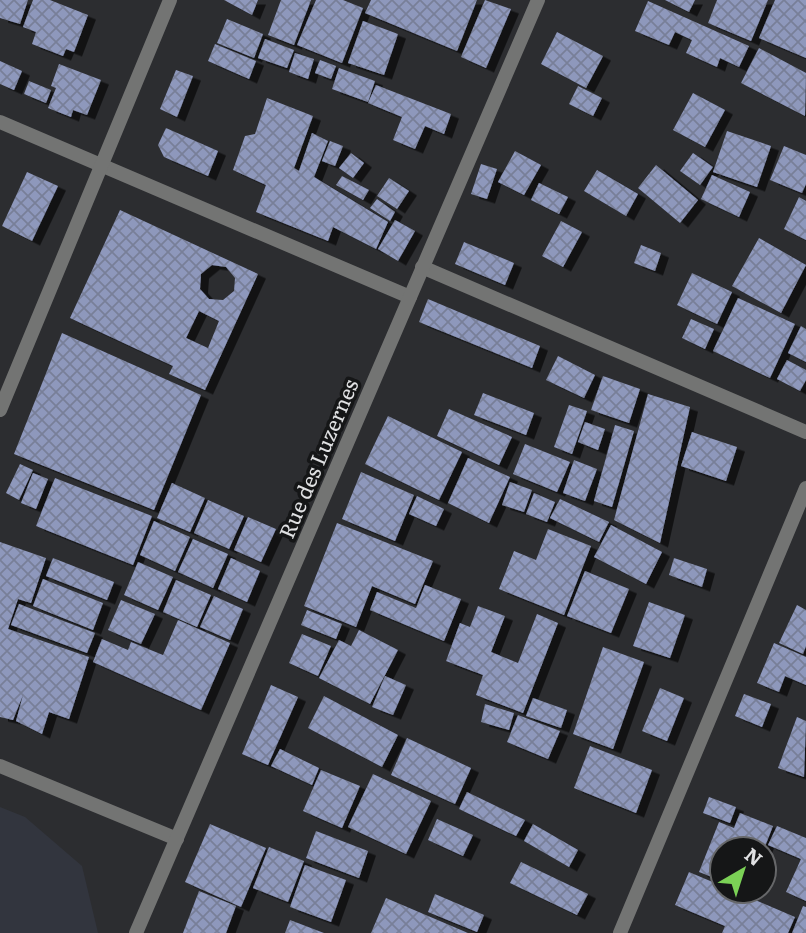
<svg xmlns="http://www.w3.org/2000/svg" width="806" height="933" font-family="Literata,serif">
<defs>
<pattern id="building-cross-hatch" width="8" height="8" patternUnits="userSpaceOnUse" patternTransform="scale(1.75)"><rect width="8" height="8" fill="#8e98bc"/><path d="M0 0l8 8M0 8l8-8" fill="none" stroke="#787f98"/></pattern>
<filter id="shadow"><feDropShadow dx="8" dy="4.5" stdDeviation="0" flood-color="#0009"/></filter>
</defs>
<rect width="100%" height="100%" fill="#2c2d30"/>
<polygon fill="#32353e" points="0,807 25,817 82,866 98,933 0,933"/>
<g fill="url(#building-cross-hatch)" fill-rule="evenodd" filter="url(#shadow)">
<polygon points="0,0 28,0 20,24 0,18"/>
<polygon points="33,0 50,0 88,15 74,52 66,49 63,56 32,44 36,32 23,27"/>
<polygon points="224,0 258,0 252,15"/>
<polygon points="281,0 311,0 294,45 268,35"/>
<polygon points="316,0 343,0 363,8 342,63 297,45"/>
<polygon points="371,0 477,0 457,51 365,13"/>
<polygon points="485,0 511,9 486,68 461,57"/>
<polygon points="665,0 695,0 689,12"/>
<polygon points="717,0 768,0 751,41 708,23"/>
<polygon points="775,0 806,0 806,58 759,38"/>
<polygon points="648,1 749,46 739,67 720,58 717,67 686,53 692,40 675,32 669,45 635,31"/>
<polygon points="227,19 263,34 254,58 217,43"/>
<polygon points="363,21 398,34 384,75 348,63"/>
<polygon points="557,32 603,56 586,88 541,64"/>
<polygon points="265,39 294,50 287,68 258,58"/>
<polygon points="215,44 256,61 249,79 208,61"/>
<polygon points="759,48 806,73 805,116 741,83"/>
<polygon points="295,53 314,59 308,79 289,72"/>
<polygon points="320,60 336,66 331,79 315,73"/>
<polygon points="0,61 22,71 14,90 0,84"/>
<polygon points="59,64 101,80 87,115 73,110 71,117 48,108 56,88 51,86"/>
<polygon points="339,68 375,81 368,102 332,89"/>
<polygon points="176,70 193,76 177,117 160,109"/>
<polygon points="29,81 51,90 46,103 24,94"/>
<polygon points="376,85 451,114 444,134 425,126 415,149 393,140 402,117 368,103"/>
<polygon points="578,86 602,98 593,116 569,104"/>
<polygon points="693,93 725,110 705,147 673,130"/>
<polygon points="267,98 313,116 294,168 299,171 312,133 328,141 314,177 388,222 376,249 333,227 328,241 256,212 266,185 233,170 245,136 255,134"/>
<polygon points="166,128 218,151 208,176 164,157 158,145"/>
<polygon points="727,131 771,146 757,187 713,172"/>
<polygon points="330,141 343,146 335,166 322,161"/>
<polygon points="784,146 806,155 806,184 802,193 770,180"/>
<polygon points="515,151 541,165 524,195 498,182"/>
<polygon points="351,153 364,163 353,178 339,168"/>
<polygon points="693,153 713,167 700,185 680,171"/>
<polygon points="481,164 497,169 487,199 471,194"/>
<polygon points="656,165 698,200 680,223 638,188"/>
<polygon points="597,170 638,194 626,216 584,191"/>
<polygon points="27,172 58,186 32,241 2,226"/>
<polygon points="712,175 750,192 739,217 701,199"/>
<polygon points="342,176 369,190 363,200 336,185"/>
<polygon points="389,178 409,191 397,209 377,196"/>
<polygon points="539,183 568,197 559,214 531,200"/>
<polygon points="799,197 806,201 806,240 784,229"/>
<polygon points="377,199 395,212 390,221 370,208"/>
<path d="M120 210 258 274 205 390 169 374 173 366 70 318ZM212 265 226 267 235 278 234 291 223 300 209 299 200 289 201 274ZM199 311 219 321 208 348 186 338Z"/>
<polygon points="395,220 415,231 398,261 378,249"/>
<polygon points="561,221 582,232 563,267 542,256"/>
<polygon points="759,238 806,265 781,313 732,286"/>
<polygon points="464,242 514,263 505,285 455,264"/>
<polygon points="641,245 661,253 655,271 634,263"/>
<polygon points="692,273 732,292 717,324 677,305"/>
<polygon points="738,298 795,324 770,378 713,351"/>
<polygon points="428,299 540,346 532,368 419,322"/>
<polygon points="691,319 714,329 705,349 682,338"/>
<polygon points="801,326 806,329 806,362 788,353"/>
<polygon points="62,333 201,395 154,510 14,454"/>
<polygon points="558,356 595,375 584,398 546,380"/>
<polygon points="787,360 806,370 806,380 800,391 777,379"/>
<polygon points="603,376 640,389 629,423 591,410"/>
<polygon points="483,393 534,413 526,435 474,415"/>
<polygon points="648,394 690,407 660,543 614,520"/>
<polygon points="569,405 587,411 572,454 554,447"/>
<polygon points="449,409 512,437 499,465 437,436"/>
<polygon points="388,416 462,452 439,500 365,464"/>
<polygon points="585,422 605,429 598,450 578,442"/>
<polygon points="615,425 634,431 612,507 594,501"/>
<polygon points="692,432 737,447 726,481 681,466"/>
<polygon points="525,444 570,462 557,492 513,474"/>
<polygon points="468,458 510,477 489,523 448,503"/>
<polygon points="574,460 597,469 585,501 563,493"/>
<polygon points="20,464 33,470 19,500 6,493"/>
<polygon points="361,472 414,495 395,541 342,519"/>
<polygon points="33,473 48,479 36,509 21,503"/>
<polygon points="55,478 152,516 133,565 36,526"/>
<polygon points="510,482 532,490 524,512 502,505"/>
<polygon points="172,483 205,498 190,532 157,518"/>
<polygon points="534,493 555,502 547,522 526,514"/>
<polygon points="417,496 444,509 436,526 409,514"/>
<polygon points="560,499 609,522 599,542 550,518"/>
<polygon points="208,500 244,516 229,549 194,533"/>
<polygon points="248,517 276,529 261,562 234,550"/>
<polygon points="154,521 190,537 175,571 140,555"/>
<polygon points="337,523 433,561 415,604 372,586 356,627 304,606"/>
<polygon points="611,525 662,552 646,584 594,557"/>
<polygon points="548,529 591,546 564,615 499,589 514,551 536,560"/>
<polygon points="193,539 228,554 213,588 178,572"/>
<polygon points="0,542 46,558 31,603 18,599 8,629 89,657 69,719 49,712 42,734 16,721 23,695 13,720 0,717"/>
<polygon points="53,558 114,582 107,600 46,576"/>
<polygon points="231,558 260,571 247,602 218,589"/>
<polygon points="674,558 707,569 702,587 669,575"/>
<polygon points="138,562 173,577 158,610 124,595"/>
<polygon points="585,571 629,589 611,633 567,616"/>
<polygon points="43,579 103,603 93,630 33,606"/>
<polygon points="176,580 211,595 197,627 163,612"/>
<polygon points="425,585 461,599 444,641 370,610 377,592 416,608"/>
<polygon points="214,596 243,609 230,640 200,627"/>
<polygon points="121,600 155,614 141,644 108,630"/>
<polygon points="649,602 685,615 670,658 633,646"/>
<polygon points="19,604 95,633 87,653 11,625"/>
<polygon points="797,605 806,610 806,646 803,654 779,643"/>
<polygon points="478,606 505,616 491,652 518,663 537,614 558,623 523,713 476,695 483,675 446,661 460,623 470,627"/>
<polygon points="307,610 342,624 336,639 301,625"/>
<polygon points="178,620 230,643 201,710 93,662 102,639 128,650 131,642 163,655"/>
<polygon points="359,630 398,650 370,704 319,678 339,640 351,646"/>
<polygon points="302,634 331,646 318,676 289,663"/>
<polygon points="774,643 806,657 806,685 785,676 779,692 757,683"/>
<polygon points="603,647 644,662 613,749 573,734"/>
<polygon points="385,676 406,685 393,715 372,707"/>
<polygon points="271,685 298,697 268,765 242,754"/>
<polygon points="660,688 684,698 667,741 642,731"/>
<polygon points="744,694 771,704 762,727 735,716"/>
<polygon points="324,696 398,735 382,767 308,728"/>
<polygon points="533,698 567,710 561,728 526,716"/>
<polygon points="485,704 514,713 509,730 481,722"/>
<polygon points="518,715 560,731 548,759 507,742"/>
<polygon points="797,717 806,721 804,777 778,768"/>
<polygon points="407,738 471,768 455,804 391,775"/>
<polygon points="590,746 652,770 636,813 574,788"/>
<polygon points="280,749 319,768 312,785 271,766"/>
<polygon points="321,770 360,786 342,828 303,811"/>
<polygon points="373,774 431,801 406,854 348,827"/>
<polygon points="467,792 525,820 516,836 459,809"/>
<polygon points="709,797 736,807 730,823 703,813"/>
<polygon points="740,813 773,826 764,849 722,849 722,881 699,872 719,822 734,828"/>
<polygon points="437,819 473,835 463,856 428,840"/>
<polygon points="210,824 266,848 241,907 185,882"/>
<polygon points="533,824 578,850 569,867 524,841"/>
<polygon points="777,826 806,838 806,901 786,892 801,859 768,845"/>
<polygon points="316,831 368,851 359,878 306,858"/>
<polygon points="269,847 304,861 288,902 253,888"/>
<polygon points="521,862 588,894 577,915 510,883"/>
<polygon points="305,865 346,880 331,922 290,907"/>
<polygon points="689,872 722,886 722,891 734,891 795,917 788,933 722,933 725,926 675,905"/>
<polygon points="199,891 236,906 226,933 183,933"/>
<polygon points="435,894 484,915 477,932 428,912"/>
<polygon points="386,898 468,933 371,933"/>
<polygon points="803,906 806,907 806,933 792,933"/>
<polygon points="290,920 324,933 285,933"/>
</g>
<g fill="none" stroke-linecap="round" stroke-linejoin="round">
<g stroke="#737473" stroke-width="14">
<polyline points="0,122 410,297"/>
<polyline points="422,267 806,432"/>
<polyline points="0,410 170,0"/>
<polyline points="0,766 177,839"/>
<polyline points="136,933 538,0"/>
<polyline points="620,933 806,488"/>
</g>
</g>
<g text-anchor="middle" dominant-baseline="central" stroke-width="7" stroke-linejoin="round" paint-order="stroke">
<g font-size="21" fill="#e0e1e3" stroke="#151617">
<text transform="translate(317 458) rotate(-67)">Rue des Luzernes</text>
</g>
</g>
<g transform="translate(743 870) rotate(39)"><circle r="33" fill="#151617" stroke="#666769" stroke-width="2"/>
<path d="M0-5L12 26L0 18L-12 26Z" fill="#7bd156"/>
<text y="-10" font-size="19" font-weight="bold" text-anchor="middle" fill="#e0e1e3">N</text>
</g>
</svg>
